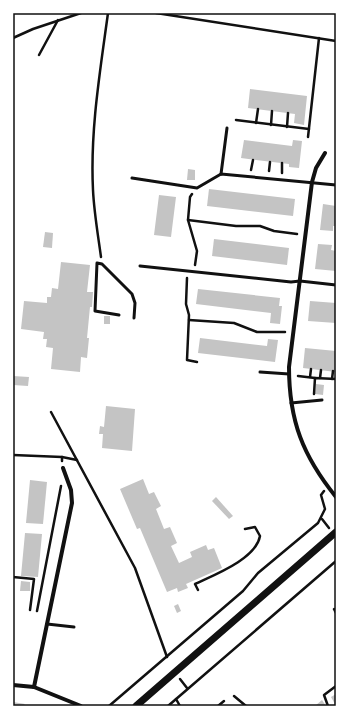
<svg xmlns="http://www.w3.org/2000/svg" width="349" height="719" font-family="Cabin,sans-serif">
<rect width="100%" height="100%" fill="#fff"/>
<g fill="#c4c4c4">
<polygon points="250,89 307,96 304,125 294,123 295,114 248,108"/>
<polygon points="244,140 292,146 293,140 302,141 299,168 289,167 289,164 241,158"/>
<polygon points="188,169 195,170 195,180 187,180"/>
<polygon points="209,189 295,199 293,216 207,206"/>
<polygon points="159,195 176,197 171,237 154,235"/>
<polygon points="323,204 336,206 336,226 333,226 333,231 320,230"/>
<polygon points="45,232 53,233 52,248 43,247"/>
<polygon points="214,239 289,248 287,265 212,256"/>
<polygon points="318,244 332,245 331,250 336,251 336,271 315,269"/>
<polygon points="61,262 90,265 87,292 93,292 92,307 90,307 87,338 89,338 87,358 81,357 80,372 51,369 53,348 46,347 47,339 43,339 44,332 21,329 24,301 47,303 47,297 51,297 52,288 58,289"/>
<polygon points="198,289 280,298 279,306 282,306 280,324 270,323 271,313 196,304"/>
<polygon points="310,301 336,303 336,323 308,321"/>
<rect x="104" y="316" width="6" height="8"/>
<polygon points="200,338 267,346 268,339 278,340 275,362 198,353"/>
<polygon points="305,348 336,351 336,372 303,368"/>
<polygon points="13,376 29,377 28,386 13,385"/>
<polygon points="316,384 324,385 323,395 315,394"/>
<polygon points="106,406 135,409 132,451 102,448 103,434 99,434 100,426 104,427"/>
<polygon points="143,479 149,494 154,492 161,506 156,509 164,529 170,527 177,543 171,546 179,563 192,557 190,552 206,545 208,550 214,548 222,568 186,584 188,588 178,592 177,588 167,592 140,528 137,529 120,489"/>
<polygon points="30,480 47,482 43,524 26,523"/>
<polygon points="216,497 233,516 229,519 212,501"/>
<polygon points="25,533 42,534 38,577 21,576"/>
<polygon points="21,581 30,582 30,591 20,591"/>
<polygon points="178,604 181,611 177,613 174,606"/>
<polygon points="336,694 336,706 331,697"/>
<polygon points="322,700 326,706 315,706"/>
<polygon points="13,702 25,704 23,706 13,706"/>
</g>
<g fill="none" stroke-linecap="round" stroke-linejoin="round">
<g stroke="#111" stroke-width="2.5">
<polyline points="156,13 336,41"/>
<polyline points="13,38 33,29 81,13"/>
<polyline points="39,55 58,20"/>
<polyline points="236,120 309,129"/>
<polyline points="256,123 258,109"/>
<polyline points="271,125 272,111"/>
<polyline points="287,127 288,113"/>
<polyline points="308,137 319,38"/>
<polyline points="251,170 253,160"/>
<polyline points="269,171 270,162"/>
<polyline points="282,173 282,163"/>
<polyline points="192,194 190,197 188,220 197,251 195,265"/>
<polyline points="188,220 236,226 260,226 274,231 297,234"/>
<path d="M101 257C98 235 94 212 93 190 90 131 100 72 108 13"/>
<polyline points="187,278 186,304 189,315 187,360 197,362"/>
<polyline points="189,320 234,323 257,332 285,332"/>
<polyline points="298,376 315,378"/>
<polyline points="310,377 311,369"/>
<polyline points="320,378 321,370"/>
<polyline points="332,379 333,371"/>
<polyline points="314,394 315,378 336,379"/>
<polyline points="51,412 135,568 167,657"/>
<polyline points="13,455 62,457 62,461"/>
<polyline points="62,457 77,460"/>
<polyline points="322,519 329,528"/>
<polyline points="13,577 34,579 30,610"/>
<path d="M198 590 195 584C214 575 256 559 260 536L255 527 245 529"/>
<polyline points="334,609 336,613"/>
<polyline points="37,611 61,486"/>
<polyline points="180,679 187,688"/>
<polyline points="234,696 246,706"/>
<polyline points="176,699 180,706"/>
<polyline points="109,706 243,591 258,573 318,523 325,509 321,495 324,491"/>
<polyline points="168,706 336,561"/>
<polyline points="218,706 224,701"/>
<polyline points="328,706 324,695 336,686"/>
</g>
<g stroke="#111" stroke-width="3">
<polyline points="221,174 227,128"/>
<polyline points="132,178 197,188 221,174 336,185"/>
<polyline points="140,266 291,282 300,281 336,285"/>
<polyline points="119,315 95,311 97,263 102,264 132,294 135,303 134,318"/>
<polyline points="260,372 289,374"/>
<polyline points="291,403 322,400"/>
<polyline points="47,624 74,627"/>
</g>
<g stroke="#111" stroke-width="4">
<path d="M325 153 316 168 312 182 289 367C289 421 303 456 336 497"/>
<polyline points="13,685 34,687 81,706"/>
<polyline points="34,687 72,503 71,490 63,468"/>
</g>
<polyline stroke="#111" stroke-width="7" points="136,706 336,532"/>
</g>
<rect width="349" height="719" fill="none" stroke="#ffffff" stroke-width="28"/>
<rect x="14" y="14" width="321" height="691" fill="none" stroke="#111" stroke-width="1.5"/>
</svg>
